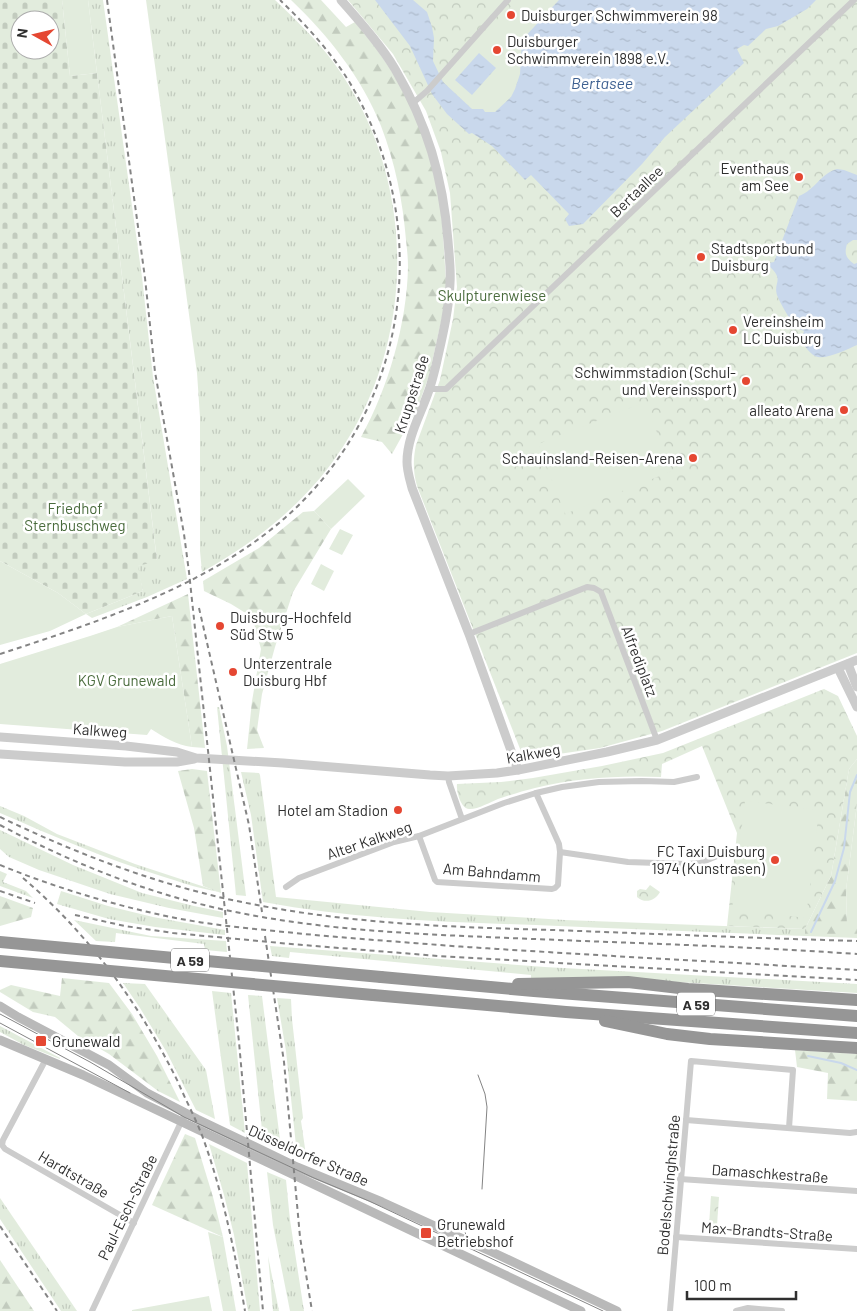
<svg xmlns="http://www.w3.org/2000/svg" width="857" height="1311" font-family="Barlow,sans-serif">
<defs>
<pattern id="grass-tufts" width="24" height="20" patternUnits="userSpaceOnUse" patternTransform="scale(1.25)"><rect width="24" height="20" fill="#e2ecdd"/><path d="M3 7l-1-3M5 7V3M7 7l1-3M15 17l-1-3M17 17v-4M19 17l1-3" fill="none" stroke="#c2cbbe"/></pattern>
<pattern id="forest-firs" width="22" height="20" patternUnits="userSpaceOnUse" patternTransform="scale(1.25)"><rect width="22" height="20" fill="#e2ecdd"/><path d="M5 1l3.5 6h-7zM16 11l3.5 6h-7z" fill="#c2cbbe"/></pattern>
<pattern id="cemetery-stones" width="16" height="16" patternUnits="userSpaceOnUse" patternTransform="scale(1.25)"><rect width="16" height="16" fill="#e2ecdd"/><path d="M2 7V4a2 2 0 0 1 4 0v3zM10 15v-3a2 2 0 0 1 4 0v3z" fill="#c2cbbe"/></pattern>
<pattern id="park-crowns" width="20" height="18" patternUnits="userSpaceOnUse" patternTransform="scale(1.25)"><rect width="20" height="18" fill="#e2ecdd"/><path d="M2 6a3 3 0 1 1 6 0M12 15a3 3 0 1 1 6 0" fill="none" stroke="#c2cbbe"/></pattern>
<pattern id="water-ripples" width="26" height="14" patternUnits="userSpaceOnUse" patternTransform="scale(1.25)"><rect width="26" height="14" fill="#c9d8ec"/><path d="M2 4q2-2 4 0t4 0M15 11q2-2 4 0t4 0" fill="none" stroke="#adbacb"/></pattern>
</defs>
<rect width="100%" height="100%" fill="#fff"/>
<g fill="url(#grass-tufts)">
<polygon points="88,0 103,0 142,277 153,377 187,579 147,597 92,618 86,614 143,591 137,566 157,560"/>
<path d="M146 0H275C296 20 317 40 334 63 418 178 418 342 336 457 302 506 254 543 202 572L200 551V417L197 373Z"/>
<polygon points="217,707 219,707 227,746 246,896 236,895"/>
<path d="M241 772 259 773 260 775 276 897 430 912 565 920 805 929V936C716 932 626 929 536 925 445 922 353 919 263 902L251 815Z"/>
<path d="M0 806 24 816 57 834 135 864 220 892C200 889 180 882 161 876 106 859 53 836 0 813Z"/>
<polygon points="0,830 73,865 142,893 194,906 223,912 223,918 169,908 110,894 39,870 9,857 0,849"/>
<polygon points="0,871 7,874 3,882 26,891 33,898 0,886"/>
<polygon points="61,891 108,906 153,917 225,930 225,935 155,927 109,919 57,904"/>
<polygon points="74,920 151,936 226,941 227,952 205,950 204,944 116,933 115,942 96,941"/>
<polygon points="270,946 545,967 857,984 857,993 628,979 531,979 531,975 290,952 289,958 272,956"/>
<polygon points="123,983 145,984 206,1070 215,1119 196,1110 166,1051 140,1008"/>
<polygon points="212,991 231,993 245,1133 230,1125"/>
<polygon points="248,995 262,996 281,1148 263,1140"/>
<polygon points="277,998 291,999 292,1019 303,1118 301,1121 306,1155 297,1155 286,1051"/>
<polygon points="0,1026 60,1058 60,1059 24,1045 0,1032"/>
<polygon points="209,1144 247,1163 260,1311 248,1311 234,1235 224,1195"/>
<polygon points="267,1172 286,1180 290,1220 304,1311 290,1311 273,1225"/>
<polygon points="0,1198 77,1311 61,1311 0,1219"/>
<polygon points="208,1232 223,1237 236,1311 223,1311"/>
<polygon points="268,1256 279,1311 273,1311"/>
</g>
<g fill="url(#forest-firs)">
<path d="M291 0H321L346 27 355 22 375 47 391 70 410 105 419 126 434 168 440 198 443 234 446 282 445 304 429 376 417 409 392 454 382 442 361 437C388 389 407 323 408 267 408 258 407 249 406 240 403 202 395 162 381 126 362 78 328 35 291 0Z"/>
<polygon points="314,511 331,529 293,592 275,647 262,694 257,730 264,748 247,749 252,701 261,649 252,617 231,604 204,591 203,581 259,548 303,512"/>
<polygon points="188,594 205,748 192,747 172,616 117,627"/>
<polygon points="857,759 857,804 846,890 847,923 857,923 857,938 805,936 805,929 831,876 849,769"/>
<polygon points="192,769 207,771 221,893 203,886 194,828 178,771"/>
<polygon points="0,896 33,908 31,917 0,926"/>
<polygon points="62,978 109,983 132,1014 157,1056 180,1102 158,1091 109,1054 78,1036 55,1017 33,1012 0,992 0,990 11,985 60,996"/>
<polygon points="795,1050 857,1054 857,1101 827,1099 828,1073 797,1067"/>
<polygon points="185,1134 195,1138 213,1197 223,1237 152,1205"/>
<polygon points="0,1260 34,1311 0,1311"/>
</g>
<path fill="url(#cemetery-stones)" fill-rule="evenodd" d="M0 0H62L70 76 97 73 157 561 138 566 143 591 86 614 58 593 0 561ZM20 20H50V50H20Z"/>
<g fill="url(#park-crowns)">
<path d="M348 0H857V653L662 731 600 748 524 759 417 486C413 472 413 459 416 445L440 380 453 319 457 287 450 193 441 152 426 111 393 54Z"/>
<path d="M824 689 838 696 857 736V759L849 769 831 876 805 929 727 926 737 833 702 746 662 764 661 777C620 775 575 778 535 788 523 791 510 795 498 799 491 802 476 810 469 809 461 809 456 791 457 784L501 782 533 778 602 766 663 753Z"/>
<path d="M650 885 660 892C655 901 645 904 637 897V891L640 889 646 890Z"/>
<polygon points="711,1196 719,1197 717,1225 709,1225"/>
</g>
<g fill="#e2ecdd">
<polygon points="62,0 88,0 97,73 70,76"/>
<polygon points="517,0 559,0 523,40 520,74 515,89 511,97 495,112 485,112 483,109 472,109 443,82"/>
<polygon points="645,402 672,471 565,514 538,444"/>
<polygon points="348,479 365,496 331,529 314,511"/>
<polygon points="340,529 353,535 342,555 329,549"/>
<polygon points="0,561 58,593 86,614 50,631 0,645"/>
<polygon points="321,564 334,571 324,591 311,584"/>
<path d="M172 616 192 747C176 745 164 737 151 729L147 735 0 724V664L90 636 117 627Z"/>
<polygon points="745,801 819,810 806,918 732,909"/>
<polygon points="857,804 857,923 847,923 846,890"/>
<polygon points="209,1296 212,1311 132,1311 132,1310"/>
</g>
<g fill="url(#water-ripples)">
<polygon points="375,0 413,0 427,12 432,27 434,38 433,61 443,82 472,109 483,109 485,112 495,112 511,97 515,89 520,74 522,40 559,0 816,0 807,9 778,26 766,29 748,46 744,45 737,49 744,63 665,137 642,164 583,224 569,226 565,219 569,214 531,175 525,180 492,146 472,133 469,134 447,114 432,94 410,46"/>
<polygon points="479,53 496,68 472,95 455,80"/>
<path d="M837 169 844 170 857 175V240H853L847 244C844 254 846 258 854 264L857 263V345C848 349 828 359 818 357 811 356 805 346 801 341L804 331 794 327C789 316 781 306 777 295 773 282 785 280 769 266V263L774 262 799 196C815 190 820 174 837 169Z"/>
</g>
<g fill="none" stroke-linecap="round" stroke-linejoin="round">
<g stroke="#c9d8ec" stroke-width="2">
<polyline points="811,932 835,881 844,848 850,792 857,775"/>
<polyline points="808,1056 841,1063 857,1070"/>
</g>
<g stroke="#ccc" stroke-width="6">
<polyline points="413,103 427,91 508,0"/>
<polyline points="429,389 446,389 854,0"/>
<polyline points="469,634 587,587 594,588 601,592 657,740"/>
<polyline points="448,776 449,782 462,819"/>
<polyline points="536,793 559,844 560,852"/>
<polyline points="419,836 435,880 437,882 552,889 555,888 558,885 560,852 628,862 687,864 700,863 722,854"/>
<polyline points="286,887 299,878 394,842 419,836 504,803 536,793 562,787 599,782 642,781 674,782 697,777"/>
<polyline points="46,1059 3,1140 2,1145 5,1149 134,1223"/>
<polyline points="686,1120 850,1133 857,1132"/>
<polyline points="680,1179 857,1191"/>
<polyline points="676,1237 857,1249"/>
<polyline points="92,1311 183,1118"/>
<polyline points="670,1311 691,1061 793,1070 789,1128"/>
<polyline points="736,1311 748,1308 782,1311"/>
</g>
<g stroke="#ccc" stroke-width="9">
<path d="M341 0C360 22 380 44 395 69 427 124 443 177 448 241 449 255 451 269 450 283 449 310 442 338 436 365 434 373 432 382 429 390 421 414 407 437 407 462 407 471 410 480 412 488L469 634 518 770"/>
<polyline points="848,664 857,687"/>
<polyline points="838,668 857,707"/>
<polyline points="0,737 126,746 177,752 196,758 283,763 430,775 448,776 497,773 518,770 607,752 657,740 857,660"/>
<polyline points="0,754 125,762 177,762 194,759"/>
</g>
<g stroke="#b9b9b9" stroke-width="9">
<polyline points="0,1006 18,1017 109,1065 147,1093 197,1119 297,1167 382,1202 492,1252 617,1311"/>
<polyline points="0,1040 83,1075 581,1311"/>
</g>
<g stroke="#969696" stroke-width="12">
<polyline points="381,977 534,991 857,1016"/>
<polyline points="518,984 628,982 688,989 857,1000"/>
<polyline points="373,995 566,1012 857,1033"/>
<polyline points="605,1021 667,1034 710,1039 857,1048"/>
</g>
<g stroke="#848484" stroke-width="1">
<polyline points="0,1014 90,1062 184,1117 314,1178 369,1201 603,1311"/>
<polyline points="0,1023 130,1093"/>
<polyline points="478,1075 485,1094 487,1107 482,1189"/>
<polyline points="464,1226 467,1241 474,1249"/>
</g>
<g stroke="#848484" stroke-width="2" stroke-dasharray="5 4" stroke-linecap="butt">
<polyline points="107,0 145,278 155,372 184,534 189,572 239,1042 263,1311"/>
<polyline points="199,608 249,825 262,912"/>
<path d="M0 654C89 625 189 592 264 535 406 428 440 235 350 83 331 52 306 25 280 0"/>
<path d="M0 817C71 851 145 880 223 898 334 923 441 927 554 930 655 934 756 938 857 941"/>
<path d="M0 825C70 862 144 892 221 909 316 930 413 934 510 938 626 943 741 946 857 954"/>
<path d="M0 865C54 887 110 904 166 916 199 923 232 927 266 930 328 937 390 941 452 946 587 955 722 962 857 970"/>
<path d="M23 878C89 934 140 1005 178 1082 186 1101 196 1119 203 1138 223 1193 235 1253 245 1311"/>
<polyline points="0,891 35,903"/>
<polyline points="75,915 125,926 173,933 291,944 438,956 857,980"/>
<polyline points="265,936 284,1062 300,1237 312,1311"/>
<polyline points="0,1226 57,1311"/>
</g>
<g stroke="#969696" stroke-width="12">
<polyline points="0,942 381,977"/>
<polyline points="0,961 373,995"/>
</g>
</g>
<g fill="#e54732" stroke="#fff" stroke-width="2">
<circle cx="511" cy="15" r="5"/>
<circle cx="497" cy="50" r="5"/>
<circle cx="799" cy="177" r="5"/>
<circle cx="701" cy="257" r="5"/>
<circle cx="733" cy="330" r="5"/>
<circle cx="746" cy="381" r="5"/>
<circle cx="844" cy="410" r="5"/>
<circle cx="693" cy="458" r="5"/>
<circle cx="220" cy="626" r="5"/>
<circle cx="233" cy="672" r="5"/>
<circle cx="398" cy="810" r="5"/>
<circle cx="775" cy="860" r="5"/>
<rect x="35" y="1035" width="12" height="12" rx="2.5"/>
<rect x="420" y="1227" width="12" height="12" rx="2.5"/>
</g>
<g text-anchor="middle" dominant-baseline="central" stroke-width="5" stroke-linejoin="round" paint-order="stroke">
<g fill="#fff" stroke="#6d6d6d" stroke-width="1">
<rect x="171" y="948.5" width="38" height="23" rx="4"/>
<rect x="677" y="992.5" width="38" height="23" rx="4"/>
</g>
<g font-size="14" font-weight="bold" fill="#2f2f2f">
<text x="190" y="960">A 59</text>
<text x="696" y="1004">A 59</text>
</g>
<g font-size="15" fill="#2f2f2f" stroke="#fff" text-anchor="start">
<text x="521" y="15">Duisburger Schwimmverein 98</text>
<text x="507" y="41">Duisburger<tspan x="507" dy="17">Schwimmverein 1898 e.V.</tspan></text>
<text x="789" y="168" text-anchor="end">Eventhaus<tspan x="789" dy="17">am See</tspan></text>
<text x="711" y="248">Stadtsportbund<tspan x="711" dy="17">Duisburg</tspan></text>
<text x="743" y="321">Vereinsheim<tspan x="743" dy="17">LC Duisburg</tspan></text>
<text x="736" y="372" text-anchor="end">Schwimmstadion (Schul-<tspan x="736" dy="17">und Vereinssport)</tspan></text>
<text x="834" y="410" text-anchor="end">alleato Arena</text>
<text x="683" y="458" text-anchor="end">Schauinsland-Reisen-Arena</text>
<text x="230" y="617">Duisburg-Hochfeld<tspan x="230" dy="17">Süd Stw 5</tspan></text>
<text x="243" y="663">Unterzentrale<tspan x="243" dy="17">Duisburg Hbf</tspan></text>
<text x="388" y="810" text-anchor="end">Hotel am Stadion</text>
<text x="765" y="851" text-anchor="end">FC Taxi Duisburg<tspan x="765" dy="17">1974 (Kunstrasen)</tspan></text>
<text x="52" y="1041">Grunewald</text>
<text x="437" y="1224">Grunewald<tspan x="437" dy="17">Betriebshof</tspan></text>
</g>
<g font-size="15" fill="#2f2f2f" stroke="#fff">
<text transform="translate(636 191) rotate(-44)">Bertaallee</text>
<text transform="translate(411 394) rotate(-72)">Kruppstraße</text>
<text transform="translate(640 661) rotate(69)">Alfrediplatz</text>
<text transform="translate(100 730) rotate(4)">Kalkweg</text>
<text transform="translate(533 753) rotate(-10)">Kalkweg</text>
<text transform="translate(369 840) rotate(-19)">Alter Kalkweg</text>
<text transform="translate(492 872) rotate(5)">Am Bahndamm</text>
<text transform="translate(309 1155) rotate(24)">Düsseldorfer Straße</text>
<text transform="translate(770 1173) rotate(4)">Damaschkestraße</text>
<text transform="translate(74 1174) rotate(30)">Hardtstraße</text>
<text transform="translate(668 1185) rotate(-85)">Bodelschwinghstraße</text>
<text transform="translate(127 1207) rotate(-64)">Paul-Esch-Straße</text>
<text transform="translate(767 1231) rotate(4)">Max-Brandts-Straße</text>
</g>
<g font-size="15" fill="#496b3c" stroke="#fff">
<text x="492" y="295">Skulpturenwiese</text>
<text x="75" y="508">Friedhof<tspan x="75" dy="17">Sternbuschweg</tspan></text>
<text x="127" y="680">KGV Grunewald</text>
</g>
<g font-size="16" font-style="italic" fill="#3d6091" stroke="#fff">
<text x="602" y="82">Bertasee</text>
</g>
</g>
<g transform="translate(35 35) rotate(278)"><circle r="24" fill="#ffffff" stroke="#acacac"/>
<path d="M0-4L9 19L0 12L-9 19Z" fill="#e54732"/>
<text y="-8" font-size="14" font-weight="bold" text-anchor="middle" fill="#2f2f2f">N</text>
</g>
<path d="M687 1291v8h109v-8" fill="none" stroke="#2f2f2f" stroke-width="2.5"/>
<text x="694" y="1291" font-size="15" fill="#2f2f2f" stroke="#ffffff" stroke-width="4" paint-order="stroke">100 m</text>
</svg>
